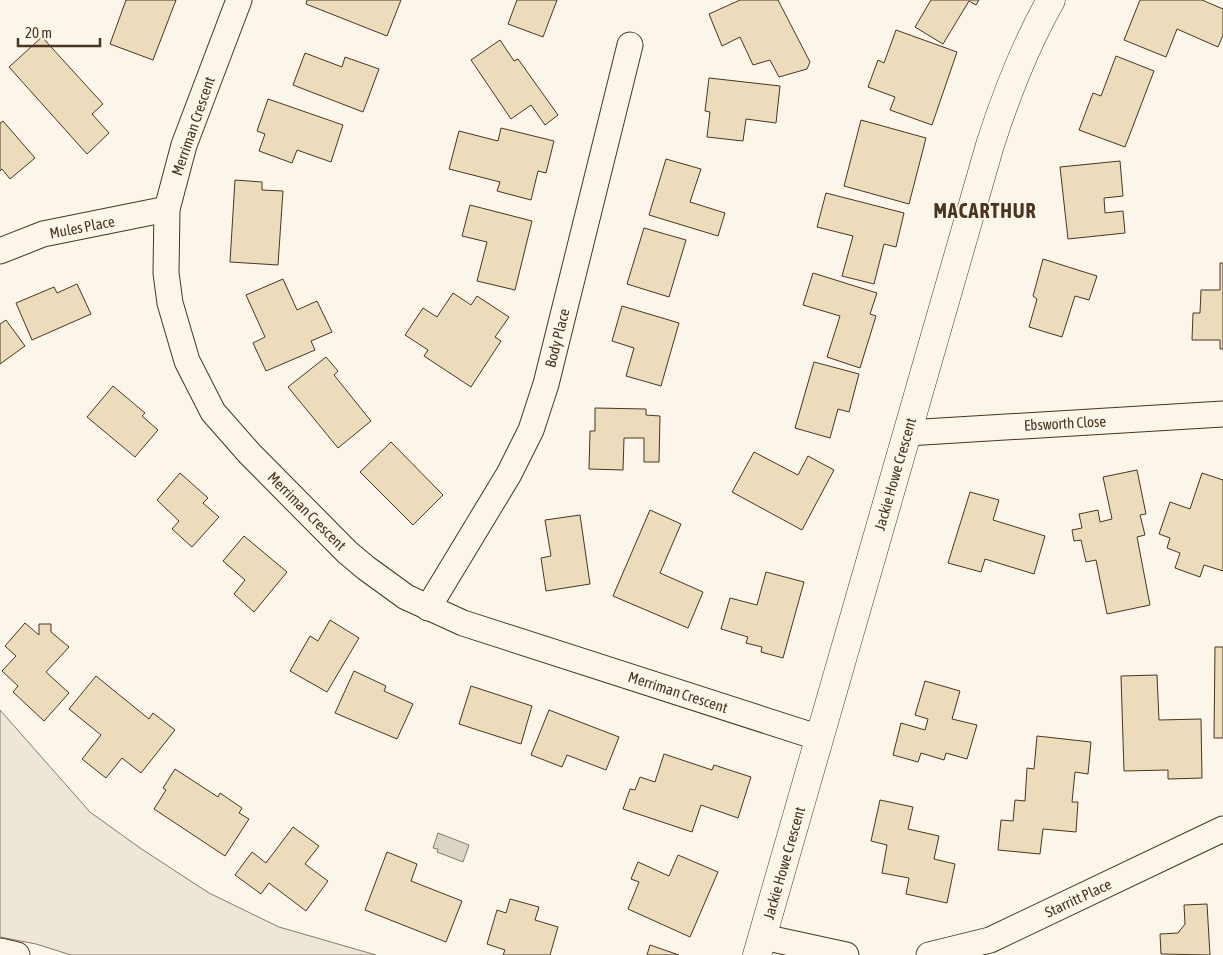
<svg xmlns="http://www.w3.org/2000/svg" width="1223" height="955" font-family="'Asap Condensed',sans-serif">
<rect width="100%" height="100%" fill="#fbf6e9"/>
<polygon fill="#ede6d9" stroke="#887966" points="0,710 90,812 140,848 209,893 279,927 376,955 71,955 36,944 0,937"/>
<polygon fill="#dcd4c6" stroke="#887966" points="438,833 469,845 463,862 437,852 438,849 433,848"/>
<g fill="#ecdcbc" stroke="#4a3520">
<polygon points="126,0 176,0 153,60 110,44"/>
<polygon points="307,0 401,0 387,36 306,4"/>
<polygon points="517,0 557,0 543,37 508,24"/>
<polygon points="740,0 778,0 810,62 807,69 779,77 770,60 753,65 740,37 722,46 709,14"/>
<polygon points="931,0 979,0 976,5 969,1 943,44 915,27"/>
<polygon points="1140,0 1202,0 1223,9 1223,35 1218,47 1177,29 1166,57 1124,40"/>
<polygon points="896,30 957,52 932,125 890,110 895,97 868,87 878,60 884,63"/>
<polygon points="42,37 103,104 92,114 109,133 87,154 9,67"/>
<polygon points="500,40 514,61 518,59 558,115 545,125 531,105 511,119 471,60"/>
<polygon points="305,53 342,67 345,57 379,69 363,112 293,85"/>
<polygon points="1116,56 1154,71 1125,147 1079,130 1093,93 1101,96"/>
<polygon points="709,78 780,86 776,123 746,119 743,141 707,137 710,112 705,111"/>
<polygon points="268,99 343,125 331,162 297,150 292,163 259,151 265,134 257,131"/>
<polygon points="861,120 926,138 909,204 844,186"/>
<polygon points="3,121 35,158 10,179 2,169 0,171 0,123"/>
<polygon points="501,128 554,141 546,173 538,171 531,200 497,191 500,182 449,169 459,131 498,141"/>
<polygon points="666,159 701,169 690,202 725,213 718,236 649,215"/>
<polygon points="1120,161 1123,196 1104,198 1105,213 1123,211 1125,233 1068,239 1060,167"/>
<polygon points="235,180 262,182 262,190 283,191 278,265 230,262"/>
<polygon points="826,193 904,213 896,247 884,244 874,284 842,276 853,236 817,227"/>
<polygon points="470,205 532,221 515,290 477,281 487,242 462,236"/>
<polygon points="644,228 686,240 669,297 627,284"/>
<polygon points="1043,259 1097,276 1089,300 1075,296 1062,337 1029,327 1037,299 1033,296"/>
<polygon points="1220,263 1223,263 1223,349 1220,349 1220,340 1192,340 1193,313 1200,313 1201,290 1220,290"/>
<polygon points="813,273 877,293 870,314 876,316 860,368 827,357 840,316 803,305"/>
<polygon points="283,279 297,310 317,301 332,332 311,341 315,350 266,371 253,343 265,337 246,295"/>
<polygon points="77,284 91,314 32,340 16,303 54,287 57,293"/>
<polygon points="453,293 471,305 477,296 509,317 495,337 501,341 471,387 424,356 428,350 405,335 423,308 437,317"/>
<polygon points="622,306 679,323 661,386 626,376 634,348 612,341"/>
<polygon points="6,320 25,346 0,364 0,324"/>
<polygon points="326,357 338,371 334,375 371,421 338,448 288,387"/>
<polygon points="814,362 859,374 849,412 838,409 830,438 795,428"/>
<polygon points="113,386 145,413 142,416 158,430 135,457 87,417"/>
<polygon points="595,408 646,409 646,415 660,416 659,462 644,462 644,438 624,438 623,470 589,469 590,431 595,431"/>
<polygon points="391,442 443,495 413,525 360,472"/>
<polygon points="754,452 798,475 808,456 834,470 802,530 732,492"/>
<polygon points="1137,470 1146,514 1140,515 1145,535 1137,537 1150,605 1107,614 1096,560 1086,562 1081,540 1074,541 1072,530 1082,528 1079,514 1098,510 1100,522 1112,519 1103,477"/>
<polygon points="180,473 208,498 203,503 219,517 192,547 172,529 179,521 157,500"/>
<polygon points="1202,473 1223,480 1223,571 1204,565 1200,577 1175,568 1180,553 1167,548 1170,538 1159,534 1170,502 1190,509"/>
<polygon points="970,492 999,500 993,520 1045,536 1034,574 985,559 981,572 948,563"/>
<polygon points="650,510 681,524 660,573 703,592 688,628 613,596"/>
<polygon points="580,515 590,584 546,591 541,558 551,556 545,520"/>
<polygon points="244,536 287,572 254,612 234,594 245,580 223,561"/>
<polygon points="766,572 804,582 783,658 761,652 762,647 746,643 748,637 721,629 730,598 757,605"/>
<polygon points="330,620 359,638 327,692 290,671 310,636 318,641"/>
<polygon points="25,623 39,635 39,624 51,624 51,632 69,647 46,672 69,693 44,721 13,692 18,686 2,671 16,656 5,646"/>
<polygon points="1215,647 1223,647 1223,738 1214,738"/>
<polygon points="354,671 386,686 384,691 413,704 397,739 335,713"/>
<polygon points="1157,675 1159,720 1201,719 1202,778 1168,779 1168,770 1124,771 1121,676"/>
<polygon points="96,676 149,719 153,713 175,730 141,773 122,758 106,778 82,759 101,735 69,709"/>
<polygon points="925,681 960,691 952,719 977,725 967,759 946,753 944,760 921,753 918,762 893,755 901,723 925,730 928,719 915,715"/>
<polygon points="471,686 532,706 521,744 459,724"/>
<polygon points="549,710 619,737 606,770 567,755 562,767 531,755"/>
<polygon points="1037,736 1091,742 1088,774 1075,772 1072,802 1078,802 1076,832 1043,829 1040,854 998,850 1001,820 1013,821 1015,800 1025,801 1027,768 1034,769"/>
<polygon points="664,754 712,770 714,765 751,777 738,818 701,805 692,832 623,809 630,789 635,790 640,777 655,782"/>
<polygon points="175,769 218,797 220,793 242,808 239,813 249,819 225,856 154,809 166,790 163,788"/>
<polygon points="880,800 913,807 908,829 939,836 934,859 955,864 947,903 906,894 909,878 882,873 887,845 871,841"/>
<polygon points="293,827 319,846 305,864 328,881 306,911 269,883 261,894 235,875 252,852 266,863"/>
<polygon points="387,852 417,864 411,881 462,901 446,942 365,910"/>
<polygon points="678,855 718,872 690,937 628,909 639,882 631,879 638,862 669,876"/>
<polygon points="510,899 539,907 535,920 558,927 550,955 503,955 505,950 487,944 497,910 506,913"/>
<polygon points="1207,904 1210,955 1161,954 1160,934 1178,933 1185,924 1184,905"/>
<polygon points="650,945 679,955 647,955"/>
</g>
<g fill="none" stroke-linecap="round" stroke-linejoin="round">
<defs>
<g id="minor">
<polyline points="239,0 184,145 167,209 166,273 170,303 187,361 213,412 250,454 347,552 366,568 406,597 463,623 820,738"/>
<polyline points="0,251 43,234 167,209"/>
<polyline points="907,433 1223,414"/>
<polyline points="428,608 509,474 531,430 546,384 630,45"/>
<polyline points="763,937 846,955"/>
<polyline points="0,951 17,955"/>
<polyline points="929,955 990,940 1223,829"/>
</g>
<path id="tertiary" d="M757 955 990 145C1006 95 1025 46 1051 0"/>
</defs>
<use href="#minor" stroke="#4a3520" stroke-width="27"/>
<use href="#tertiary" stroke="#4a3520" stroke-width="29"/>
<use href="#minor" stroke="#fbf6e9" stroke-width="25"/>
<use href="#tertiary" stroke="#fbf6e9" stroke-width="28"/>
</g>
<g text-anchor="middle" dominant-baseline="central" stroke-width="4" stroke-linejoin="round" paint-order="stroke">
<g font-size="15" fill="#4a3520" stroke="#fbf6e9">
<text transform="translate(193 126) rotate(-71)">Merriman Crescent</text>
<text transform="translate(82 227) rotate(-11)">Mules Place</text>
<text transform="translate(557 338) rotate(-76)">Body Place</text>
<text transform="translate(1065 423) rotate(-3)">Ebsworth Close</text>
<text transform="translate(895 474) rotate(-74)">Jackie Howe Crescent</text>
<text transform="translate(307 511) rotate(45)">Merriman Crescent</text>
<text transform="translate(678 692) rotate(18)">Merriman Crescent</text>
<text transform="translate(784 863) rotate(-74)">Jackie Howe Crescent</text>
<text transform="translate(1078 898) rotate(-25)">Starritt Place</text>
</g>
<g font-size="20" font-weight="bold" letter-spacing="1" fill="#4a3520" stroke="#fbf6e9">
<text x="985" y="210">MACARTHUR</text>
</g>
</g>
<path d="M18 38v8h82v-8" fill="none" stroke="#4a3520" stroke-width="2.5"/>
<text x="25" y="38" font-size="15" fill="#4a3520" stroke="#fbf6e9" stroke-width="4" paint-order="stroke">20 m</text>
</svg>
